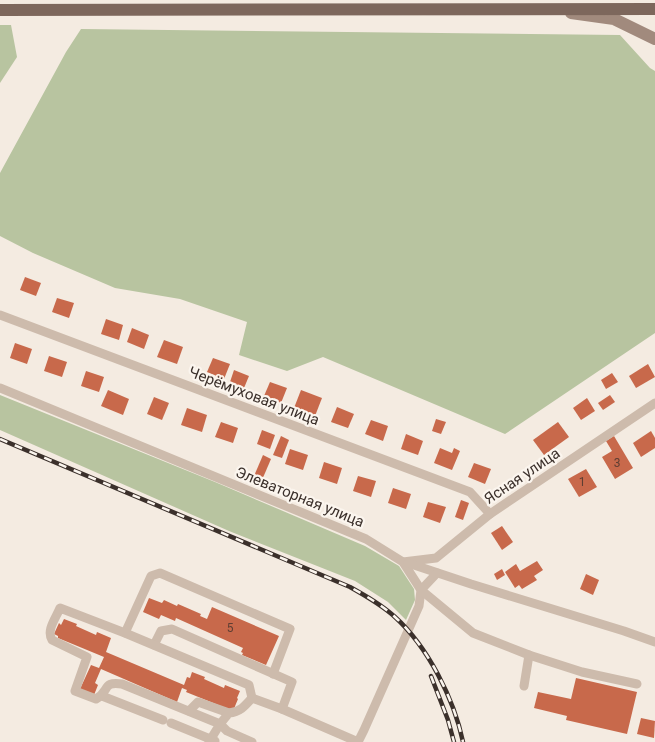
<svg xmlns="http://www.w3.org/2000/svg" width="655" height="742" font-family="Roboto,sans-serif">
<rect width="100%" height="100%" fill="#f4ebe1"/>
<g fill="#b8c4a0">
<polygon points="0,25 11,25 17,57 0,83"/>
<polygon points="81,29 620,35 650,68 655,71 655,333 505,434 323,357 287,371 239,355 247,322 180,299 115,288 33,253 0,236 0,173 66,52"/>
<polygon points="0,395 215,482 365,546 399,566 414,589 415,600 406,620 388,602 355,581 229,531 0,430"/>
</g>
<g fill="#c8694b">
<polygon points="25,277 41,283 36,296 20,290"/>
<polygon points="57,298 74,303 69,318 52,312"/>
<polygon points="106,319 123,325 119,340 101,334"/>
<polygon points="132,328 149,335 144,349 127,342"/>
<polygon points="164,340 183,347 177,364 157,357"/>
<polygon points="15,343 32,349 27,364 10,358"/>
<polygon points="49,356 67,362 62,377 44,371"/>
<polygon points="213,358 230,364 224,379 207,372"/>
<polygon points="648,364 655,377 636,388 629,376"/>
<polygon points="234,370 249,376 244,388 230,382"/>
<polygon points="86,371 104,377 99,392 81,386"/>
<polygon points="612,373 618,382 606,389 601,380"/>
<polygon points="270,382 287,388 281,403 264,396"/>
<polygon points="108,390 129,399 123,415 101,406"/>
<polygon points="301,390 322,398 315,416 294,408"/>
<polygon points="610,395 615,402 603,410 598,403"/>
<polygon points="154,397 169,403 162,420 147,414"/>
<polygon points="587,398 595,411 581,420 573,408"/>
<polygon points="337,407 354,414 348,428 331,422"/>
<polygon points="187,408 207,415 202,432 181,425"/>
<polygon points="436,419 446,422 441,434 432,431"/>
<polygon points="371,420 388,426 383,441 365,434"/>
<polygon points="221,422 238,428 233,443 215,437"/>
<polygon points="558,422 569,437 544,455 533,440"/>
<polygon points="262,430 275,435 270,449 257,444"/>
<polygon points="651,431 655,438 655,448 641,457 633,443"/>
<polygon points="406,434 423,441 418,455 401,449"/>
<polygon points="281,436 289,440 282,458 273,455"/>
<polygon points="614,436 633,468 615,479 602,457 612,451 606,441"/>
<polygon points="440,448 452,453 454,448 460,451 452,470 434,463"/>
<polygon points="290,449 308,455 303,470 285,464"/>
<polygon points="263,455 271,459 262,480 254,476"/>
<polygon points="324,462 342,468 337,484 319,478"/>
<polygon points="474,463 491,469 485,484 468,477"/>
<polygon points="586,469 597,487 579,497 568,479"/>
<polygon points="358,476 376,481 371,497 353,491"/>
<polygon points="393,488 411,494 406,509 388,503"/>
<polygon points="461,500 469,503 463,520 455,517"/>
<polygon points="428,502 446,507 440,523 423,517"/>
<polygon points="502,526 513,542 502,550 491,533"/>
<polygon points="537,561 543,570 534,576 537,580 522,589 519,585 515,588 505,572 516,564 520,571"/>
<polygon points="502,569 505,575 497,580 494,574"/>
<polygon points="586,574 599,580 593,595 580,589"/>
<polygon points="149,598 162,603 164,600 177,606 178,604 201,614 200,616 207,619 212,607 279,636 266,665 242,655 243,653 241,652 243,648 176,618 175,621 161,615 159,619 143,612"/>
<polygon points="64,619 77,624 76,626 96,635 97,632 111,638 106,652 184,685 187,677 190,678 192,672 205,677 204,679 224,688 225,685 240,691 237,698 238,699 233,711 186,692 187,690 182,688 177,702 101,669 95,683 98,685 94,695 80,689 91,665 99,668 104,657 58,638 58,636 54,634 59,623 61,625"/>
<polygon points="576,678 637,692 627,734 566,720 567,716 534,708 538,692 571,699"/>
<polygon points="641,718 655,721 654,738 637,734"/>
</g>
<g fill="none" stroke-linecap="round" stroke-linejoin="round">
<g stroke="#cdbbac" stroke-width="9">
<polyline points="0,315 470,492 490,514"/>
<polyline points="0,388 366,539 403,562 421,590 419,606 364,730 358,742"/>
<polyline points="403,562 436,558 490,514 655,403"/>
<polyline points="408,563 471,584 624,631 655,642"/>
<polyline points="437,573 421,590 473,633 529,655 524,686"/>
<polyline points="125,633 151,576 160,573 290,629 273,674"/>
<polyline points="154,645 161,631 172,629 292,682 282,709"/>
<polyline points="529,655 582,672 637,684"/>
<polyline points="102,696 163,720"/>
<polyline points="252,698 282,709 358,742"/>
<polyline points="189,711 198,702 229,713"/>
<polyline points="171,723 215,741"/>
<path d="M209 742 220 724 229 713C240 712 245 706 252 698L249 685 125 633 60 608C56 618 46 630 52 640L87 657 75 691 96 699C110 691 102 681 122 684L220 724 227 731 252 742"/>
</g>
<polyline stroke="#a18a7d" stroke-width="12" points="571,13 614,19 655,39"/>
<polyline stroke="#7d675c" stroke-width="12" points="0,10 655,9"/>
<defs>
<g id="rail">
<path d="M0 439 350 587C366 596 382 605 395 617 428 647 454 699 463 742"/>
<polyline points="431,676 448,720 454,742"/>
</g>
</defs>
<use href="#rail" stroke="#3b302b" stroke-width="4.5"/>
<use href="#rail" stroke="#fbf5ee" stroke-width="2.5" stroke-dasharray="8" stroke-linecap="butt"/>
</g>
<g text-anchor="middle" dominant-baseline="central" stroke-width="4.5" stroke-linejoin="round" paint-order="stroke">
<g font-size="12" fill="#5e3e33">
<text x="617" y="463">3</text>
<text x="582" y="482">1</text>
<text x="230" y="628">5</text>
</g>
<g font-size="15" fill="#3b302b" stroke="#fbf5ee">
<text transform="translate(254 396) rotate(21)">Черёмуховая улица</text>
<text transform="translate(522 476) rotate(-34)">Ясная улица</text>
<text transform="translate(300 497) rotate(22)">Элеваторная улица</text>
</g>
</g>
</svg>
